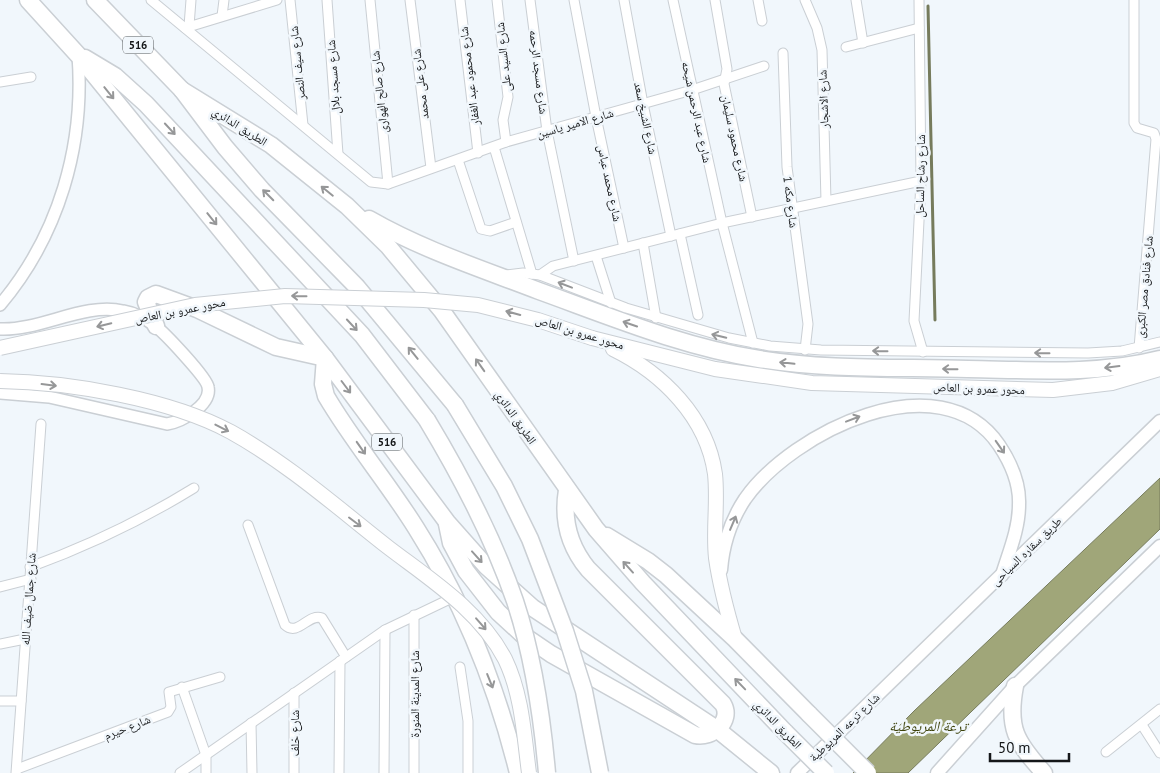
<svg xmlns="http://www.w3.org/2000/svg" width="1160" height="773" font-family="'PT Sans','Noto Naskh Arabic',sans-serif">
<rect width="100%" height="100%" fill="#f1f7fc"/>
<polygon fill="#a0a679" stroke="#767b5c" points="1160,478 1160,529 908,773 853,773 914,711"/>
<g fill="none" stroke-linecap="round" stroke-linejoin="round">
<polyline stroke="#767b5c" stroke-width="3" points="928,6 935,320"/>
<defs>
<g id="minor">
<polyline points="151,0 371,182 388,184 506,142 692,90 764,66"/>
<polyline points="290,0 303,125"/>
<polyline points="327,0 338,154"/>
<polyline points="370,0 388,184"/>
<polyline points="410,0 431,168"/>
<polyline points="460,0 478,153"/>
<polyline points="497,0 508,97 503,120 506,142"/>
<polyline points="530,0 547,131 574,261"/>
<polyline points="574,0 596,117 624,248"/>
<polyline points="624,0 643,104 671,236"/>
<polyline points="673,0 722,223 753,343"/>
<polyline points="715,0 727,69 724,84 752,217"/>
<polyline points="758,0 762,21"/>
<polyline points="805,0 817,28 822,50 826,201"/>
<polyline points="856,0 863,43"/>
<polyline points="919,0 921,181 914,321 923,352"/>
<polyline points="1134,0 1134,123 1137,128 1154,133 1156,139 1139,348"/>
<polyline points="222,16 224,0"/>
<polyline points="189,26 191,0"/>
<polyline points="185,28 277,0"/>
<polyline points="846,47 919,28"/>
<polyline points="783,53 787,167 808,324 805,350"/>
<polyline points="0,82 31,77"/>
<polyline points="494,147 532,274"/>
<polyline points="458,160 481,229 490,231 516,222"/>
<polyline points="680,234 698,315"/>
<polyline points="643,243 656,318"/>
<polyline points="596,256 611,303"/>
<polyline points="506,275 523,273 540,275 626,308 729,338 770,346 821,350 1088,353 1122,351 1160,342"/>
<polyline points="540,275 553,266 722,223 921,181"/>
<path d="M248 525 285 625C298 637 308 613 322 618L346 657"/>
<path d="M30 567C88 546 142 520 194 488"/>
<polyline points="0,587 31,579"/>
<polyline points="414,615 414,773"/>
<polyline points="0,644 25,639"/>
<polyline points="460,667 468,721 468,773"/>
<polyline points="182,687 206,755 206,773"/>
<polyline points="294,693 294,773"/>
<polyline points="0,701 21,701"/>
<polyline points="251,723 252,773"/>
<polyline points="1142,725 1160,753"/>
<polyline points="1106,752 1160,709"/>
<polyline points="17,769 168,712 171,707 169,692 220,677"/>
<polyline points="16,773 41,424"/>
<polyline points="180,773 385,630 454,597"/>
<polyline points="339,773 340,661"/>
<polyline points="384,773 385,630"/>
</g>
<g id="tertiary">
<path d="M0 305C59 235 85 145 78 55"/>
<path d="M0 329C40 331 84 302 123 311 134 313 145 318 154 325 164 332 207 378 208 387 212 405 181 422 167 424L49 397 0 393"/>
</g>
<g id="secondary">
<path d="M721 570C723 544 731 520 745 499 792 432 940 359 999 445 1011 463 1020 484 1019 505 1019 529 1009 552 1002 575"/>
<polyline points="797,773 1160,421"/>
<polyline points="937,773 1015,686 1160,546"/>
</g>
<g id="primary">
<polyline points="592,338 715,369 812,383 1053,390 1112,383 1160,369"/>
<path d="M613 349C662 373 707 417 715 474 718 502 713 530 716 558 720 586 727 612 735 639"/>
</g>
<g id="motorway">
<polyline points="28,0 78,55 325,358 447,522 486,566 533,608 718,730 771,773"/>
<polyline points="95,0 182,90 225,147 262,190 357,287 455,405"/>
<polyline points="85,58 115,76 146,104 362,335 427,420"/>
<polyline points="182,90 271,145 347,206 388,246 442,311 596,529 643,583 785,732"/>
<path d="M369 219C423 250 482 269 539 291 611 317 683 347 759 359 827 370 898 367 968 369 1032 370 1097 375 1160 359"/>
<path d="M156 326 146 302 148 298 156 294 197 309 276 347 325 358 323 384 326 396C353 442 388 483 416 528 463 602 497 688 518 773"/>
<path d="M447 524 451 543 466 571 498 612 523 635 551 654 695 735C712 739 733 721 723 704L588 569C569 546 562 520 567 490"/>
<polyline points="607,536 648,561 666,575 735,639 809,714"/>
<path d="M1015 686C1007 728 1016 742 1044 773"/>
</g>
</defs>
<use href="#minor" stroke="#cacfd4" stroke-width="11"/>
<use href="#tertiary" stroke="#cacfd4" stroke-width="14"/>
<use href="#secondary" stroke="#cacfd4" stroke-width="15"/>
<use href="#primary" stroke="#cacfd4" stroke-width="16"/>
<use href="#motorway" stroke="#cacfd4" stroke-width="19"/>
<use href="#minor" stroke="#fff" stroke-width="9"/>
<use href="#tertiary" stroke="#fff" stroke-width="11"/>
<use href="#secondary" stroke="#fff" stroke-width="12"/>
<use href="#primary" stroke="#fff" stroke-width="14"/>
<use href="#motorway" stroke="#fff" stroke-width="16"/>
<defs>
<g id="primary-bridge">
<polyline points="0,348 195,305 285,296 424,300 478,305 538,320 592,338"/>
<path d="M0 381C69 382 170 399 231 432 287 463 338 508 389 548 431 580 480 611 505 659 522 694 524 735 529 773"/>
</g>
<g id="motorway-bridge">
<polyline points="455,405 504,486 530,539 565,631 584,691 600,773"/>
<path d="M427 420C462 478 493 537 515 601 533 655 542 716 547 773"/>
<polyline points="809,714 868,773"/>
<polyline points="785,732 826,773"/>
</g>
</defs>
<use href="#primary-bridge" stroke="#cacfd4" stroke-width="16" stroke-linecap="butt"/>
<use href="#motorway-bridge" stroke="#cacfd4" stroke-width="19" stroke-linecap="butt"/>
<use href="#primary-bridge" stroke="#fff" stroke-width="14"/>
<use href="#motorway-bridge" stroke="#fff" stroke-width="16"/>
</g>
<defs><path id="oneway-shaft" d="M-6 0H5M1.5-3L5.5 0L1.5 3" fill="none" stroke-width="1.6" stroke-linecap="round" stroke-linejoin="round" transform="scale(1.25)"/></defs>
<g stroke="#969798">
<use href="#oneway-shaft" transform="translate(109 93) rotate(51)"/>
<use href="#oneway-shaft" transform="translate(170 129) rotate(47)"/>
<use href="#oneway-shaft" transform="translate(327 191) rotate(-141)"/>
<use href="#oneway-shaft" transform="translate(268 195) rotate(-135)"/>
<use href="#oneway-shaft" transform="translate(212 219) rotate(51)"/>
<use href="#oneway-shaft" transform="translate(565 285) rotate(-159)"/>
<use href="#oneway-shaft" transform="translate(299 296) rotate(-179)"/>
<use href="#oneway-shaft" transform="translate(513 313) rotate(-165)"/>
<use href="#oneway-shaft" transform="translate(630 324) rotate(-161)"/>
<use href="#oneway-shaft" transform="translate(104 325) rotate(167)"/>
<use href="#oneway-shaft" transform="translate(352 325) rotate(47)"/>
<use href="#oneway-shaft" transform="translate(719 336) rotate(-166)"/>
<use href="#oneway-shaft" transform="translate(880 351) rotate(-179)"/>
<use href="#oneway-shaft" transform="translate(413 353) rotate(-129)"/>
<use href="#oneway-shaft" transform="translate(1042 353) rotate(-179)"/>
<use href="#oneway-shaft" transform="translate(787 363) rotate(-174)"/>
<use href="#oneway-shaft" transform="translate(480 365) rotate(-125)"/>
<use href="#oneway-shaft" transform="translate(1112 367) rotate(173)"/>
<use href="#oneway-shaft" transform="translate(950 369) rotate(-179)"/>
<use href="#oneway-shaft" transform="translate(49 385) rotate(7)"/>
<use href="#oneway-shaft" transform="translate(346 387) rotate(53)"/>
<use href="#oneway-shaft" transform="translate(853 419) rotate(-21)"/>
<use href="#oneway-shaft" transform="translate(222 428) rotate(27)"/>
<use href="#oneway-shaft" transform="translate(1000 447) rotate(55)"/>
<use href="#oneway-shaft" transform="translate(361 448) rotate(55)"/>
<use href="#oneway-shaft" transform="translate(355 522) rotate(37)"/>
<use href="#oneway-shaft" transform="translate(733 523) rotate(-67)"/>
<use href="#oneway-shaft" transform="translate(477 557) rotate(48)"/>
<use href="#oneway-shaft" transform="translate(628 567) rotate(-132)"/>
<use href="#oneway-shaft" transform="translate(481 624) rotate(49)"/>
<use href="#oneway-shaft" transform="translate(490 681) rotate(68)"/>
<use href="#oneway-shaft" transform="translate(740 684) rotate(-134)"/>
</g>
<g text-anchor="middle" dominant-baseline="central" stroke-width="5" stroke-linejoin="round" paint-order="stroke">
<g fill="#f1f7fc" stroke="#575a5d" stroke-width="1">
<rect x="123" y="36.5" width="30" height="17" rx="4"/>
<rect x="372" y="433.5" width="30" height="17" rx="4"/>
</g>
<g font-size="11" font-weight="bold" fill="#151719">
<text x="138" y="45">516</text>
<text x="387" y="442">516</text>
</g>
<g font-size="12" fill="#151719" stroke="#f1f7fc">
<text transform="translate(503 57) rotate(-96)">شارع السيد على</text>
<text transform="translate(297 63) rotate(-96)">شارع سيف النصر</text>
<text transform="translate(539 72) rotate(83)">شارع مسجد الرحمه</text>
<text transform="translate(469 76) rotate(-97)">شارع محمود عبد الغفار</text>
<text transform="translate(333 77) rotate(-94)">شارع مسجد بلال</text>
<text transform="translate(420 84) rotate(-97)">شارع على محمد</text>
<text transform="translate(379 92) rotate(-96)">شارع صالح الهوارى</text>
<text transform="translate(823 99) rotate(-92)">شارع الاشجار</text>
<text transform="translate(697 112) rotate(78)">شارع عبد الرحمن شيحه</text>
<text transform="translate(646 118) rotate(78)">شارع الشيخ سعد</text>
<text transform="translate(575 123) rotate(-16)">شارع الامير ياسين</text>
<text transform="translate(240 126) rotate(32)">الطريق الدائري</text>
<text transform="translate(735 138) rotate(78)">شارع محمود سليمان</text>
<text transform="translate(920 176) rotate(-89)">شارع رشاح الساحل</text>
<text transform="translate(610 183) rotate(78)">شارع محمد عباس</text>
<text transform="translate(791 202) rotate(83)">شارع مكه 1</text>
<text transform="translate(1144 287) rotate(-85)">شارع فنادق مصر الكبرى</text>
<text transform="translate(180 310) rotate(-11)">محور عمرو بن العاص</text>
<text transform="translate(580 332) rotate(17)">محور عمرو بن العاص</text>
<text transform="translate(979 388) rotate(2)">محور عمرو بن العاص</text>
<text transform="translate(516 417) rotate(55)">الطريق الدائري</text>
<text transform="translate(1026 551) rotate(-44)">طريق سقاره السياحى</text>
<text transform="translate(28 599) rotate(-86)">شارع جمال ضيف الله</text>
<text transform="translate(414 694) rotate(-90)">شارع المدينة المنورة</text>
<text transform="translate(778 724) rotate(46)">الطريق الدائري</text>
<text transform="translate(127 727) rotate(-21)">شارع حيرم</text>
<text transform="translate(844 727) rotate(-44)">شارع ترعه المريوطية</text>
<text transform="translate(294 733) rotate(-90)">شارع خلف</text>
</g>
<g font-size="14" font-style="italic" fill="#3d420a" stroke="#f1f7fc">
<text x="928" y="726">ترعة المريوطية</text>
</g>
</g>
<path d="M990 753v8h79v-8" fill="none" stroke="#151719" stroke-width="2.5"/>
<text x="998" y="753" font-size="15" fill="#151719" stroke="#f1f7fc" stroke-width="4" paint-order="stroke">50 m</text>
</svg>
